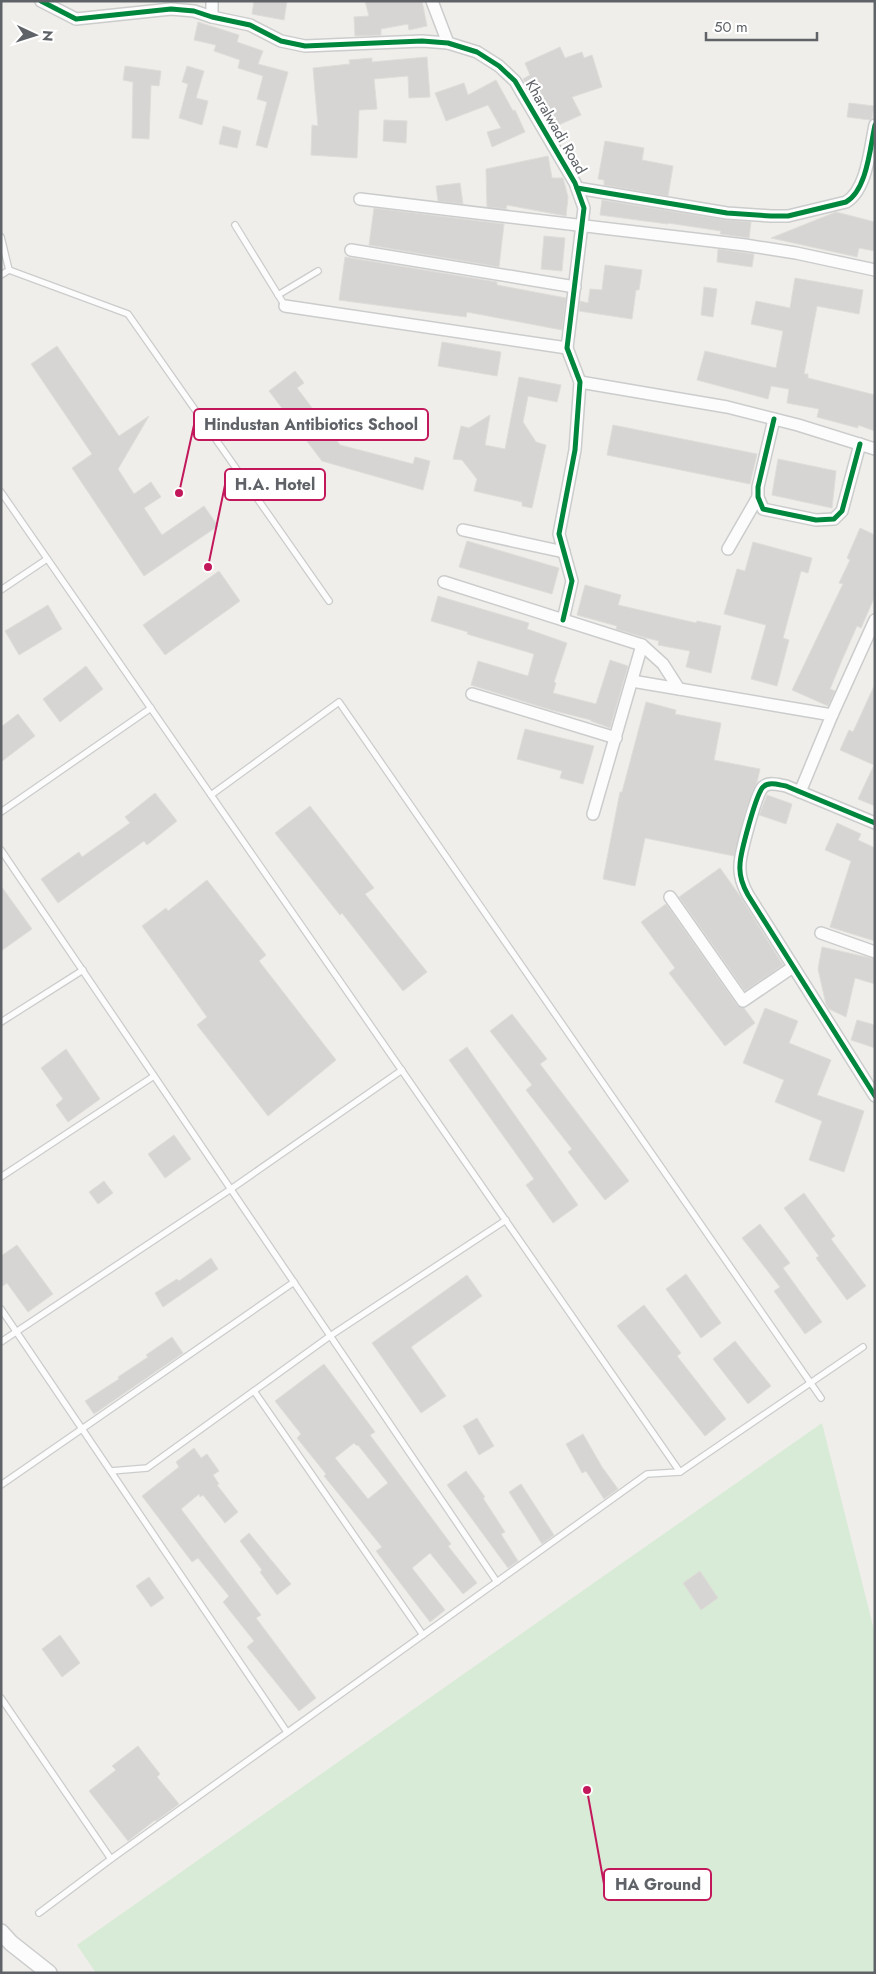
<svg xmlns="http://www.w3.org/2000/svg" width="876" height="1974" font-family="Jost,sans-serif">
<rect width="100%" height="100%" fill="#efeeea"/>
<polygon fill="#d8ebd6" points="822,1423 875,1634 875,1973 96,1973 77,1945"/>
<g fill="#d6d5d3" stroke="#deddd9" fill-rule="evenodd">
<polygon points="254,1 287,1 284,20 252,14"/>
<polygon points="365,1 422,1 427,26 409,30 408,24 381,29 381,35 355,36 354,17 369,16"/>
<polygon points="198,22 239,35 237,42 263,51 258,64 288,72 267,148 256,145 267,102 257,99 263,76 238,68 240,60 214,51 216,45 194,40"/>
<polygon points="560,47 565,58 582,52 584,58 592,55 602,87 572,97 581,115 552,128 545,113 543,114 523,79 530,75 525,63"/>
<polygon points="427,57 430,97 409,98 408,76 374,79 377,109 359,110 357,158 311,155 312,125 318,126 313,68 350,64 349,60 372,58 372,62"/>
<polygon points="125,66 161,71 159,86 151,85 149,139 132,138 133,82 123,80"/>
<polygon points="187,66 204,71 196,98 208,101 202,125 179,118 188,84 182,82"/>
<polygon points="496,80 513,111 515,110 525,132 492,147 487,132 501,128 488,105 446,121 435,93 464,83 468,95"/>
<polygon points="849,103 874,106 872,118 870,120 847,117"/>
<polygon points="384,120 407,121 406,143 383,141"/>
<polygon points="223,126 241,131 237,148 219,144"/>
<polygon points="605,141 644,148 642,160 673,166 668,196 604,185 604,180 598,179"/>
<polygon points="548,156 552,178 563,178 568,197 566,216 507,205 506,209 487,207 486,169"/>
<polygon points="460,183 463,204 438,201 436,186"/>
<polygon points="602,200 726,220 751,222 749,238 720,234 721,231 668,223 668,224 600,215"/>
<polygon points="374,208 504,224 499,267 369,245"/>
<polygon points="836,212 875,222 875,251 859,248 857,257 771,238"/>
<polygon points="544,236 565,238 562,271 541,269"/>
<polygon points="718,249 754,254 752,267 717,262"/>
<polygon points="345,257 497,282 497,285 566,298 562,330 467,312 466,317 339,300"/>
<polygon points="605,265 642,270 639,290 636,290 632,319 579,311 580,301 588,303 590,289 602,290"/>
<polygon points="795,278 863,290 859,314 817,306 804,374 808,374 808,378 875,395 875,431 858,425 858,428 817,417 819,409 787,403 789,389 771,386 768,399 697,380 705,351 776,368 783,331 751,324 756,301 790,308"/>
<polygon points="704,287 717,289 713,317 701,315"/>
<polygon points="442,342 501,352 497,376 438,366"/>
<polygon points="57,346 119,436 149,416 118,469 134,494 151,482 161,497 144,508 162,535 204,506 218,526 144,576 72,468 92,454 31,364"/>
<polygon points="295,371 304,383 297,388 340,445 413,464 415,457 430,461 423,490 322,461 269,391"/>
<polygon points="519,377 561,385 557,402 528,396 523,422 536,442 546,445 532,508 522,506 522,502 474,491 477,479 462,460 453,459 461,426 469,428 490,415 485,445 505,449"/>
<polygon points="613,425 757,454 750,484 607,455"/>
<polygon points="778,459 836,471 832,508 772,495"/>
<polygon points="860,528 875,535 875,596 861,628 857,626 842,660 830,689 835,691 828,706 792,690 843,584 839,583 850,560 847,558"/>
<polygon points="467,541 559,568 552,594 459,567"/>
<polygon points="753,542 812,558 808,573 801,571 783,638 789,640 777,686 751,679 766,625 724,614 737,569 745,571"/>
<polygon points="219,571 240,601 165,655 143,625"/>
<polygon points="585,585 621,595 618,605 696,623 697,621 721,626 711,673 686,667 690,651 658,645 659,641 643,637 616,629 617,626 577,615"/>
<polygon points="438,596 529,623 527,629 567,643 554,682 556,683 553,693 596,704 610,660 628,666 610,728 591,721 591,720 551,710 471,685 478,661 528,676 534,654 467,634 468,632 431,621"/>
<polygon points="48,605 62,629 19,655 5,631"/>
<polygon points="86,666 103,689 60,722 43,699"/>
<polygon points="875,684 875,806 858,799 874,765 840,750 849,730 853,732"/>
<polygon points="646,702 676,710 675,714 721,723 714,760 760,769 757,782 746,809 734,856 645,838 635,886 603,879 620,792 622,792"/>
<polygon points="18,714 35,736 1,762 1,727"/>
<polygon points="525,729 594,746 583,784 560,778 562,771 517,759"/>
<polygon points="155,793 177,821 147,845 144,841 58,903 41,879 79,852 82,857 130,823 125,817"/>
<polygon points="767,795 792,804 786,824 759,815"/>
<polygon points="310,806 374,888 365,894 427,972 403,991 342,913 340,915 275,833"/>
<polygon points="837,823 861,834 858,840 875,848 875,941 830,927 851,861 825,850"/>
<polygon points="720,868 740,896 783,965 745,991 679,897"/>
<polygon points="207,880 266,955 259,961 336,1060 268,1116 197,1025 207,1017 142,926 166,908 168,911"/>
<polygon points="1,886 32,929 1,951"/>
<polygon points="666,904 737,1005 744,1008 755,1023 725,1046 669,973 675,968 641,922"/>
<polygon points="822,947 875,959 875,984 855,978 846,1017 829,1009 826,1004 818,969"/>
<polygon points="765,1008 798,1021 789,1043 831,1060 817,1095 864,1111 844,1172 809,1160 822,1121 775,1102 784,1080 743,1063"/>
<polygon points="512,1014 547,1059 540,1064 629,1181 605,1200 568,1152 572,1149 526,1090 532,1085 490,1031"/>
<polygon points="857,1020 875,1025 875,1048 851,1040"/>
<polygon points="467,1047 578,1205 553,1223 526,1185 534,1179 449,1060"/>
<polygon points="66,1049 100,1099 68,1122 56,1105 63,1099 41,1068"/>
<polygon points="174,1135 191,1159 165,1178 148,1154"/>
<polygon points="104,1181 113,1193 98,1204 89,1192"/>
<polygon points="804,1193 835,1236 831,1239 866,1286 847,1300 816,1258 819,1256 784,1208"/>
<polygon points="760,1224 790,1263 783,1268 822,1322 805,1334 774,1291 780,1287 742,1238"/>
<polygon points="17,1245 53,1294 28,1312 7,1283 1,1287 1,1256"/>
<polygon points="211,1258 218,1269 163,1307 155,1293 177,1279 179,1281"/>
<polygon points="686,1274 721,1323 701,1338 666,1289"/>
<polygon points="467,1275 482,1296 411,1347 446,1396 421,1413 372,1343"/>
<polygon points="644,1305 681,1353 677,1356 726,1419 705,1436 617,1326"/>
<polygon points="172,1337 183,1353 94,1414 85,1401 119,1379 118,1377 148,1357 146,1355"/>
<polygon points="735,1341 771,1386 748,1404 713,1359"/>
<path d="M324 1364 375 1432 370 1435 451 1544 448 1546 477 1583 463 1594 430 1553 412 1568 445 1610 430 1622 376 1551 382 1547 324 1476 326 1474 297 1438 301 1434 275 1401ZM354 1443 357 1446 358 1445 388 1483 368 1499 335 1458Z"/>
<polygon points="477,1418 494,1446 479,1455 463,1426"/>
<polygon points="583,1434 602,1467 618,1489 604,1499 586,1471 582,1473 566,1444"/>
<polygon points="194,1448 201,1458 207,1454 219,1471 213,1475 219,1484 217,1485 238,1512 225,1523 203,1495 200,1497 199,1494 181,1509 261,1615 256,1618 316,1698 299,1711 247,1647 254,1641 223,1602 229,1596 198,1558 192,1562 142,1496 179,1467 176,1462"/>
<polygon points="466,1471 485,1497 483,1498 505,1532 501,1534 518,1561 508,1568 447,1485"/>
<polygon points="521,1484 554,1535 542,1544 509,1492"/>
<polygon points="249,1533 291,1584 277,1595 260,1572 262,1570 240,1541"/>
<polygon points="700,1571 718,1598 701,1610 683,1583"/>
<polygon points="149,1577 164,1598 151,1607 136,1586"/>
<polygon points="60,1635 80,1663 62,1677 42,1649"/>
<polygon points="138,1746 160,1774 157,1777 179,1804 156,1821 155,1820 128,1841 89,1791 116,1770 112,1766"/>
</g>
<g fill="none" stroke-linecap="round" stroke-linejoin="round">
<defs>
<g id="service">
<polyline points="235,225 285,306"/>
<polyline points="1,237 9,270"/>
<polyline points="9,270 128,314 329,601"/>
<polyline points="1,275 9,270"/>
<polyline points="278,295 318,271"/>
<polyline points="1,492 680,1472"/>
<polyline points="1,590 47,559"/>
<polyline points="211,795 339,702 821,1398"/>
<polyline points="1,812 151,708"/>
<polyline points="1,850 497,1582"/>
<polyline points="1,1022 83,970"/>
<polyline points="1,1177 154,1076"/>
<polyline points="1,1309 287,1732"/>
<polyline points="1,1342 231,1189 402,1070"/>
<polyline points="254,1391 423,1635"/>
<polyline points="111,1471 147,1468 330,1336 506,1220"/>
<polyline points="1,1485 294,1282"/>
<polyline points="1,1698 111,1859"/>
<polyline points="39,1913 111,1859 647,1474 680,1472 863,1347"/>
</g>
<g id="minor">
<polyline points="41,1 76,19 171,9 194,11 212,17 250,25 281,41 305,46 422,41 448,43 477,52 499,66 515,81 575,183 584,208 567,348 580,382 575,450 559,534 572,581 563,620"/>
<polyline points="432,1 448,43"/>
<polyline points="212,17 212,1"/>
<path d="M577 188 727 213 771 216H788L846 202C867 190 870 148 875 125"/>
<polyline points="360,199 745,245 796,253 875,270"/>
<polyline points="351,250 575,287"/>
<polyline points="285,306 567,348"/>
<polyline points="580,382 727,407 798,425 875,449"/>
<polyline points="774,419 758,487 758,497 763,509 816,520 834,519 842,511 860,444"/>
<polyline points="463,530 564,552"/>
<polyline points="728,549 758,497"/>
<polyline points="444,582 642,645 663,664 679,689"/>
<polyline points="632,681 832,715"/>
<polyline points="472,694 616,738"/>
<polyline points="800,792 832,715 875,620"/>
<polyline points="593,814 642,645"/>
<path d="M875 823 786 786C779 785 769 781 763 787 756 794 740 854 740 865 739 876 743 886 748 895L875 1096"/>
<polyline points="670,897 743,1001 793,967"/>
<polyline points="821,933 875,952"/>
</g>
<polyline id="tertiary" points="1,1932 11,1943 49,1973"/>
</defs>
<use href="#service" stroke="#cbcccc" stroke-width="8"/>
<use href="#minor" stroke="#cbcccc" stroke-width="14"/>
<use href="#tertiary" stroke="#cbcccc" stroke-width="18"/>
<use href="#service" stroke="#fdfcfc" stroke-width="5.5"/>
<use href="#minor" stroke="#fdfcfc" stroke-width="11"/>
<use href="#tertiary" stroke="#fdfcfc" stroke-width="15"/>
<defs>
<g id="cycleway">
<polyline points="41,1 76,19 171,9 194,11 212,17 250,25 281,41 305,46 422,41 448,43 477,52 499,66 515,81 575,183 584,208 567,348 580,382 575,450 559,534 572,581 563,620"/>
<path d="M577 188 727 213 771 216H788L846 202C867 190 870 148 875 125"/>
<polyline points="774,419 758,487 758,497 763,509 816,520 834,519 842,511 860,444"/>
<path d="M875 823 786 786C779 785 769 781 763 787 756 794 740 854 740 865 739 876 743 886 748 895L875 1096"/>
</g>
</defs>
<use href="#cycleway" stroke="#fff" stroke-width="8"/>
<use href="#cycleway" stroke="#00873e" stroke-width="5"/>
</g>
<g text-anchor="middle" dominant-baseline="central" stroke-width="4.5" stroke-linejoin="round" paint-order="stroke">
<g font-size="15" fill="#5f6368" stroke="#fff">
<text transform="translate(556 127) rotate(60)">Kharalwadi Road</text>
</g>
</g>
<path fill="none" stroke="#c2185b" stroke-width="2" d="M179 493L194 425M208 567L225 485M587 1790L604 1884"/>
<g fill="#c2185b" stroke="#fff" stroke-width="2">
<circle cx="179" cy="493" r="5"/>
<circle cx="208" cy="567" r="5"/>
<circle cx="587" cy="1790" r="5"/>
</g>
<g fill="#fff" stroke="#c2185b" stroke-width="2">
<rect x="194" y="409" width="234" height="31" rx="5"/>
<rect x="225" y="469" width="100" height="31" rx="5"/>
<rect x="604" y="1869" width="107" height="31" rx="5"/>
</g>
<g font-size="16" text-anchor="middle" font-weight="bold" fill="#5f6368">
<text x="311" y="430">Hindustan Antibiotics School</text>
<text x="275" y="490">H.A. Hotel</text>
<text x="658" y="1890">HA Ground</text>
</g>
<rect width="876" height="1974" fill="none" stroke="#5f6368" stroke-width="5"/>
<g transform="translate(35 35) rotate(94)" stroke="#ffffff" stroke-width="4" paint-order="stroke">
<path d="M0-4L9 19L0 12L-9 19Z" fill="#5f6368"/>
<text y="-8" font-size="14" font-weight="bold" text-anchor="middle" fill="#5f6368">N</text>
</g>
<path d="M706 32v8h111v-8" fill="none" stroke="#5f6368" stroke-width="2.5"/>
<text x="714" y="32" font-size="15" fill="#5f6368" stroke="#ffffff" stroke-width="4" paint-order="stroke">50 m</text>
</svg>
